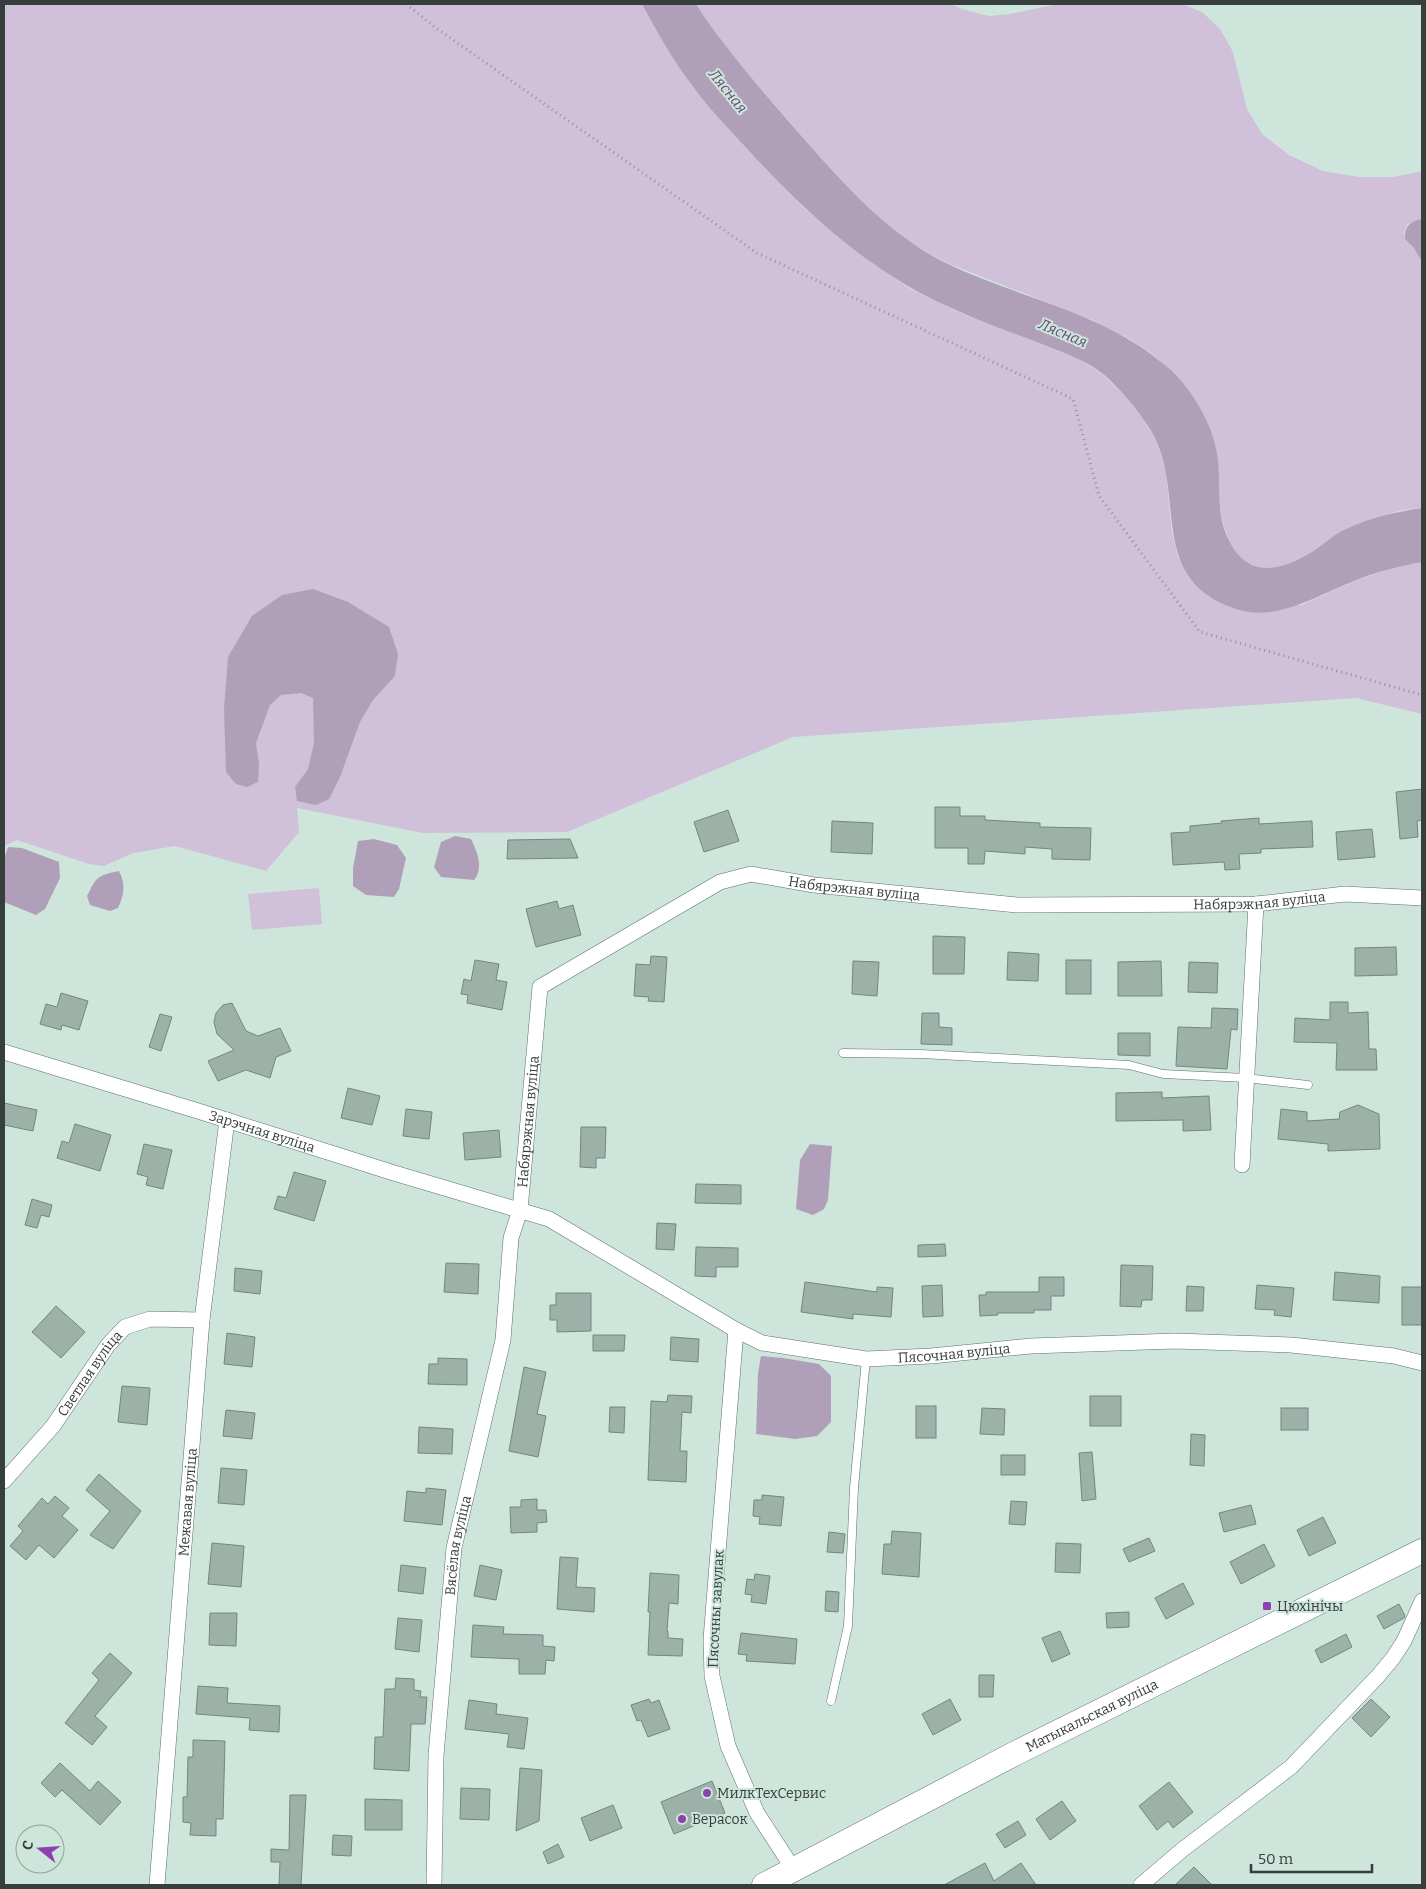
<svg xmlns="http://www.w3.org/2000/svg" width="1426" height="1889" font-family="Bitter,serif">
<rect width="100%" height="100%" fill="#cee5db"/>
<g fill="#d1c0da">
<polygon points="4,4 642,4 693,87 765,168 803,207 838,237 874,265 911,289 956,311 1077,358 1102,374 1123,394 1143,419 1159,445 1166,473 1172,533 1178,557 1208,596 1231,608 1301,605 1357,580 1398,566 1422,562 1422,714 1356,698 793,737 567,832 423,833 297,808 299,832 266,871 175,846 133,853 104,866 89,864 17,840 4,846"/>
<path d="M696 4H951L962 9 989 16 1010 14 1058 4H1182L1202 12 1220 29 1233 52 1247 109 1262 134 1289 155 1323 171 1359 177H1393L1422 171V219L1408 224 1404 232 1405 239 1414 248 1422 262V508C1414 509 1404 509 1396 512 1388 513 1381 518 1375 521 1356 530 1336 537 1319 547 1309 553 1300 560 1288 564 1239 581 1223 538 1219 498L1176 375 1155 356 1128 338 1092 320 947 263 911 243 877 216 845 185 733 57Z"/>
<polygon points="319,888 322,924 252,930 248,894"/>
</g>
<g fill="#b09fb9">
<path d="M642 4H696C724 47 757 85 791 124 837 176 882 231 946 263 1022 300 1105 311 1171 370 1192 390 1213 425 1217 454 1222 485 1214 515 1231 544 1236 553 1242 560 1252 565 1275 574 1300 560 1319 547 1327 542 1335 534 1344 530 1369 518 1395 512 1422 508V562C1399 566 1376 572 1354 581 1315 596 1273 625 1230 607 1154 577 1181 507 1159 447 1152 426 1121 389 1103 374 1084 359 1061 352 1039 343 1005 330 971 318 938 302 865 267 805 212 751 153 732 132 711 111 694 88 674 62 657 32 642 4Z"/>
<path d="M1422 219V262L1414 248 1405 239C1404 227 1410 221 1422 219Z"/>
<polygon points="313,589 348,602 389,627 398,654 395,676 373,700 360,722 340,777 329,799 316,805 297,801 295,787 308,769 314,743 313,698 301,693 281,695 270,705 256,743 259,764 258,782 247,787 236,784 226,772 224,709 228,657 252,616 282,595"/>
<path d="M455 836 471 839C477 851 484 868 474 880L441 877 434 867 441 842Z"/>
<polygon points="374,839 397,845 406,858 399,889 394,897 366,895 353,886 353,868 358,841"/>
<polygon points="8,847 22,848 59,862 60,878 45,909 36,915 4,902 4,859"/>
<path d="M119 871C126 884 124 895 118 908L110 911 90 905 87 896C96 877 98 875 119 871Z"/>
<polygon points="810,1144 832,1146 828,1200 824,1209 813,1215 796,1209 800,1160"/>
<polygon points="761,1356 783,1358 819,1364 831,1376 831,1422 817,1436 795,1439 756,1434 758,1373"/>
</g>
<g fill="#9cb2a9" stroke="#72877e">
<polygon points="1422,789 1422,820 1417,821 1418,837 1400,839 1396,792"/>
<polygon points="935,807 960,807 960,816 985,816 985,820 1040,823 1040,827 1091,828 1090,860 1052,859 1052,849 1025,847 1025,854 985,851 984,864 968,864 968,848 935,848"/>
<polygon points="728,810 739,841 704,852 694,822"/>
<polygon points="1259,818 1259,824 1312,821 1313,847 1261,849 1261,853 1239,854 1240,869 1225,870 1224,862 1173,865 1171,833 1190,832 1190,826 1222,823 1221,821"/>
<polygon points="832,821 873,823 872,854 831,852"/>
<polygon points="1372,829 1375,857 1338,860 1336,832"/>
<polygon points="570,839 578,858 507,859 508,840"/>
<polygon points="557,901 559,909 573,905 581,935 536,947 526,909"/>
<polygon points="933,936 965,937 964,974 933,974"/>
<polygon points="1396,947 1397,975 1355,976 1355,948"/>
<polygon points="1008,952 1039,954 1038,981 1007,980"/>
<polygon points="651,956 667,957 664,1002 648,1001 649,997 634,996 636,964 650,965"/>
<polygon points="475,960 499,964 496,980 507,982 502,1010 467,1003 468,995 461,994 464,979 471,981"/>
<rect x="1066" y="960" width="25" height="34"/>
<polygon points="853,961 879,962 877,996 852,994"/>
<polygon points="1161,961 1162,996 1118,996 1118,962"/>
<polygon points="1189,962 1218,963 1217,993 1188,992"/>
<polygon points="61,993 88,1001 79,1030 62,1025 61,1030 40,1024 46,1004 57,1007"/>
<polygon points="1330,1002 1348,1002 1348,1013 1368,1012 1369,1049 1376,1049 1377,1070 1336,1070 1337,1043 1294,1042 1295,1018 1330,1020"/>
<polygon points="232,1003 246,1031 258,1036 280,1028 291,1051 276,1057 270,1078 246,1070 218,1081 208,1061 234,1050 217,1034 214,1022 216,1013 223,1005"/>
<polygon points="1212,1008 1238,1009 1237,1030 1231,1029 1227,1069 1176,1066 1178,1027 1211,1028"/>
<polygon points="922,1013 939,1013 939,1027 952,1028 952,1045 921,1044"/>
<polygon points="160,1014 172,1017 161,1051 149,1047"/>
<polygon points="1118,1033 1150,1033 1150,1056 1118,1055"/>
<polygon points="348,1088 380,1096 372,1125 341,1118"/>
<polygon points="1162,1092 1162,1098 1209,1096 1211,1130 1183,1131 1183,1120 1116,1121 1116,1093"/>
<polygon points="4,1103 37,1110 33,1131 4,1125"/>
<polygon points="1358,1105 1379,1114 1380,1149 1328,1151 1328,1144 1278,1139 1281,1109 1307,1112 1307,1121 1339,1119 1340,1112"/>
<polygon points="406,1109 432,1112 429,1139 403,1136"/>
<polygon points="75,1124 111,1135 100,1171 57,1158 62,1141 69,1143"/>
<polygon points="581,1127 606,1127 605,1158 596,1158 596,1168 580,1167"/>
<polygon points="499,1130 501,1157 465,1160 463,1133"/>
<polygon points="144,1144 172,1150 163,1189 146,1185 148,1177 137,1174"/>
<polygon points="294,1172 326,1181 314,1221 274,1209 278,1196 286,1198"/>
<polygon points="696,1184 741,1185 741,1204 695,1203"/>
<polygon points="32,1199 52,1205 49,1217 41,1215 37,1228 25,1225"/>
<polygon points="657,1223 676,1224 674,1250 656,1249"/>
<polygon points="945,1244 946,1256 918,1257 918,1245"/>
<polygon points="696,1247 738,1248 738,1267 716,1267 716,1277 695,1276"/>
<polygon points="446,1263 479,1264 478,1294 444,1292"/>
<polygon points="1121,1265 1153,1266 1152,1300 1142,1300 1141,1307 1120,1306"/>
<polygon points="235,1268 262,1271 260,1294 234,1291"/>
<polygon points="1335,1272 1380,1276 1379,1303 1333,1300"/>
<polygon points="1039,1277 1064,1277 1064,1296 1051,1296 1051,1310 1034,1310 1034,1313 997,1313 998,1315 980,1316 979,1295 986,1295 986,1292 1039,1292"/>
<polygon points="805,1282 877,1292 877,1287 893,1288 891,1317 853,1314 853,1319 801,1312"/>
<polygon points="942,1285 943,1316 923,1317 922,1286"/>
<polygon points="1257,1285 1294,1288 1291,1317 1274,1315 1275,1310 1255,1309"/>
<polygon points="1187,1286 1204,1287 1203,1311 1186,1311"/>
<rect x="1402" y="1287" width="20" height="38"/>
<polygon points="556,1293 591,1293 591,1331 557,1332 557,1320 550,1320 550,1305 556,1305"/>
<polygon points="56,1306 85,1332 61,1358 32,1332"/>
<polygon points="227,1333 255,1337 252,1367 224,1364"/>
<polygon points="593,1335 625,1335 624,1351 593,1351"/>
<polygon points="671,1337 699,1339 698,1362 670,1360"/>
<polygon points="438,1358 467,1359 467,1385 428,1384 429,1364 438,1364"/>
<polygon points="524,1367 546,1372 537,1414 546,1416 538,1457 509,1451"/>
<polygon points="122,1386 150,1388 147,1425 118,1422"/>
<polygon points="668,1395 692,1396 691,1413 682,1412 680,1451 687,1451 686,1482 648,1480 651,1401 667,1402"/>
<rect x="1090" y="1396" width="31" height="30"/>
<rect x="916" y="1406" width="20" height="32"/>
<polygon points="610,1407 625,1407 624,1433 609,1432"/>
<polygon points="982,1408 1005,1409 1004,1435 980,1434"/>
<rect x="1281" y="1408" width="27" height="22"/>
<polygon points="226,1410 255,1413 252,1439 223,1436"/>
<polygon points="419,1427 453,1429 452,1454 418,1453"/>
<polygon points="1191,1434 1205,1435 1204,1466 1190,1465"/>
<polygon points="1092,1452 1096,1499 1082,1501 1079,1453"/>
<rect x="1001" y="1455" width="24" height="20"/>
<polygon points="221,1468 247,1470 244,1505 218,1503"/>
<polygon points="99,1474 141,1511 113,1549 90,1535 110,1511 86,1490"/>
<polygon points="426,1488 446,1490 442,1525 404,1521 407,1491 426,1493"/>
<polygon points="762,1495 784,1497 781,1526 759,1524 760,1517 753,1516 754,1500 762,1500"/>
<polygon points="55,1496 69,1508 62,1516 78,1530 54,1558 39,1545 26,1560 10,1546 23,1531 18,1526 42,1498 48,1504"/>
<polygon points="537,1499 537,1510 546,1510 547,1522 537,1523 537,1532 511,1533 510,1507 521,1507 521,1500"/>
<polygon points="1011,1501 1027,1502 1025,1525 1009,1524"/>
<polygon points="1251,1505 1256,1524 1224,1532 1219,1513"/>
<polygon points="1323,1517 1336,1543 1309,1556 1297,1530"/>
<polygon points="892,1531 921,1533 919,1577 882,1574 884,1544 891,1544"/>
<polygon points="829,1532 845,1534 843,1553 827,1552"/>
<polygon points="1149,1538 1155,1551 1129,1562 1123,1549"/>
<polygon points="212,1543 244,1546 241,1587 208,1584"/>
<polygon points="1056,1543 1081,1544 1080,1573 1055,1572"/>
<polygon points="1264,1544 1275,1566 1241,1584 1230,1562"/>
<polygon points="560,1557 578,1558 576,1587 595,1588 594,1612 557,1609"/>
<polygon points="401,1565 426,1568 423,1594 398,1591"/>
<polygon points="480,1565 502,1570 496,1600 474,1596"/>
<polygon points="650,1573 679,1575 678,1604 669,1603 667,1631 668,1631 668,1638 683,1639 682,1656 648,1655 650,1612 648,1612"/>
<polygon points="755,1574 770,1576 766,1604 751,1602 752,1595 745,1594 747,1579 754,1580"/>
<polygon points="1183,1583 1194,1604 1166,1619 1155,1598"/>
<polygon points="826,1591 839,1592 838,1612 825,1611"/>
<polygon points="1399,1604 1405,1616 1404,1618 1384,1629 1377,1616"/>
<polygon points="1129,1612 1129,1627 1107,1628 1106,1613"/>
<polygon points="210,1613 237,1613 236,1646 209,1645"/>
<polygon points="398,1618 422,1620 419,1652 395,1649"/>
<polygon points="473,1625 504,1627 503,1634 543,1635 543,1646 555,1647 554,1661 546,1660 545,1674 519,1674 519,1659 471,1657"/>
<polygon points="1060,1631 1070,1654 1052,1662 1042,1638"/>
<polygon points="741,1633 797,1639 795,1664 746,1661 747,1655 738,1654"/>
<polygon points="1346,1634 1352,1647 1321,1663 1315,1650"/>
<polygon points="110,1653 132,1673 95,1716 107,1727 92,1745 65,1723 99,1680 92,1673"/>
<polygon points="979,1675 994,1675 993,1697 979,1697"/>
<polygon points="396,1678 414,1679 414,1690 421,1691 420,1697 427,1697 425,1724 411,1724 409,1771 374,1769 375,1737 383,1737 385,1689 395,1689"/>
<polygon points="198,1686 228,1688 227,1703 280,1706 279,1732 249,1730 250,1718 196,1714"/>
<polygon points="649,1699 651,1703 659,1700 670,1729 648,1737 641,1720 637,1721 631,1705"/>
<polygon points="950,1699 961,1720 933,1735 922,1714"/>
<polygon points="1371,1699 1390,1717 1371,1737 1352,1718"/>
<polygon points="469,1700 497,1704 496,1714 528,1718 524,1749 507,1747 509,1734 465,1729"/>
<polygon points="193,1740 225,1741 223,1819 216,1819 216,1836 190,1835 191,1823 183,1822 183,1797 187,1797 188,1757 193,1757"/>
<polygon points="60,1763 90,1791 98,1781 121,1802 100,1825 62,1790 55,1797 41,1783"/>
<polygon points="520,1768 542,1770 539,1821 516,1831"/>
<polygon points="712,1781 725,1813 674,1834 661,1802"/>
<polygon points="1169,1782 1193,1812 1173,1828 1168,1821 1157,1830 1139,1806"/>
<polygon points="461,1788 490,1789 489,1820 460,1819"/>
<polygon points="290,1795 306,1795 301,1885 279,1885 280,1862 271,1862 271,1849 289,1850"/>
<polygon points="365,1799 402,1800 402,1830 365,1830"/>
<polygon points="1062,1801 1076,1821 1050,1840 1036,1819"/>
<polygon points="613,1805 622,1828 590,1841 581,1818"/>
<polygon points="1018,1821 1026,1835 1005,1848 996,1834"/>
<polygon points="333,1835 352,1836 351,1856 332,1855"/>
<polygon points="558,1844 564,1857 548,1864 543,1852"/>
<polygon points="985,1863 994,1881 1021,1863 1036,1885 944,1885"/>
<polygon points="1194,1867 1212,1885 1175,1885"/>
</g>
<g fill="none" stroke-linecap="round" stroke-linejoin="round">
<defs>
<g id="lane">
<polyline points="843,1053 921,1054 1129,1065 1163,1074 1246,1078 1308,1085"/>
<polyline points="831,1701 848,1626 854,1488 866,1359"/>
</g>
<g id="street">
<path id="s1" d="M4 1052 198 1111 394 1173 549 1219 736 1330 762 1343 866 1359 931 1356 1031 1346 1175 1341 1291 1345 1394 1356 1422 1363"/>
<polyline points="1242,1165 1256,904"/>
<polyline points="736,1330 711,1639 712,1676 728,1746 757,1813 794,1870"/>
<path id="s2" d="M4 1481 53 1426 108 1345 125 1327 150 1319 202 1320"/>
<path id="s3" d="M157 1885 202 1320 227 1120"/>
<path id="s4" d="M434 1885 436 1755 454 1548 503 1340 511 1238 520 1210 540 987 720 882 751 874 814 885 1017 905 1256 904 1345 894 1422 898"/>
<polyline points="1141,1885 1182,1850 1291,1767 1378,1676 1393,1658 1404,1641 1422,1601"/>
</g>
<g id="primary">
<path id="s5" d="M764 1885 1014 1754 1422 1551"/>
</g>
</defs>
<use href="#lane" stroke="#5d7168" stroke-width="9"/>
<use href="#street" stroke="#5d7168" stroke-width="16"/>
<use href="#primary" stroke="#5d7168" stroke-width="25"/>
<polyline stroke="#899992" stroke-width="3" stroke-dasharray="1 4" stroke-linecap="butt" points="406,4 436,28 757,253 1073,399 1099,496 1200,632 1422,695"/>
<use href="#lane" stroke="#fff" stroke-width="8"/>
<use href="#street" stroke="#fff" stroke-width="15"/>
<use href="#primary" stroke="#fff" stroke-width="24"/>
</g>
<g fill="#8e40b0" stroke="#cee5db" stroke-width="2">
<rect x="1262" y="1601" width="10" height="10" rx="2.5"/>
<circle cx="707" cy="1793" r="5"/>
<circle cx="682" cy="1819" r="5"/>
</g>
<g text-anchor="middle" dominant-baseline="central" stroke-width="4" stroke-linejoin="round" paint-order="stroke">
<g font-size="14" fill="#363f3b" stroke="#cee5db">
<text stroke="none"><textPath href="#s4" startOffset="1252">Набярэжная вуліца</textPath></text>
<text stroke="none"><textPath href="#s4" startOffset="1658">Набярэжная вуліца</textPath></text>
<text stroke="none"><textPath href="#s4" startOffset="772">Набярэжная вуліца</textPath></text>
<text stroke="none"><textPath href="#s1" startOffset="270">Зарэчная вуліца</textPath></text>
<text stroke="none"><textPath href="#s1" startOffset="1010">Пясочная вуліца</textPath></text>
<text stroke="none"><textPath href="#s2" startOffset="138">Светлая вуліца</textPath></text>
<text stroke="none"><textPath href="#s3" startOffset="384">Межавая вуліца</textPath></text>
<text stroke="none"><textPath href="#s4" startOffset="341">Вясёлая вуліца</textPath></text>
<text transform="translate(716 1609) rotate(-87)">Пясочны завулак</text>
<text stroke="none"><textPath href="#s5" startOffset="369">Матыкальская вуліца</textPath></text>
</g>
<g font-size="14" fill="#363f3b" stroke="#cee5db" text-anchor="start">
<text x="1277" y="1606">Цюхінічы</text>
<text x="717" y="1793">МилкТехСервис</text>
<text x="692" y="1819">Верасок</text>
</g>
<g font-size="15" font-style="italic" fill="#664c74" stroke="#cee5db">
<text transform="translate(728 91) rotate(51)">Лясная</text>
<text transform="translate(1063 333) rotate(23)">Лясная</text>
</g>
</g>
<rect width="1426" height="1889" fill="none" stroke="#363f3b" stroke-width="10"/>
<g transform="translate(40 1849) rotate(287)"><circle r="24" fill="#cee5db" stroke="#91a39b"/>
<path d="M0-4L9 19L0 12L-9 19Z" fill="#8e40b0"/>
<text y="-8" font-size="14" font-weight="bold" text-anchor="middle" fill="#363f3b">С</text>
</g>
<path d="M1251 1864v8h121v-8" fill="none" stroke="#363f3b" stroke-width="2.5"/>
<text x="1258" y="1864" font-size="15" fill="#363f3b" stroke="#cee5db" stroke-width="4" paint-order="stroke">50 m</text>
</svg>
